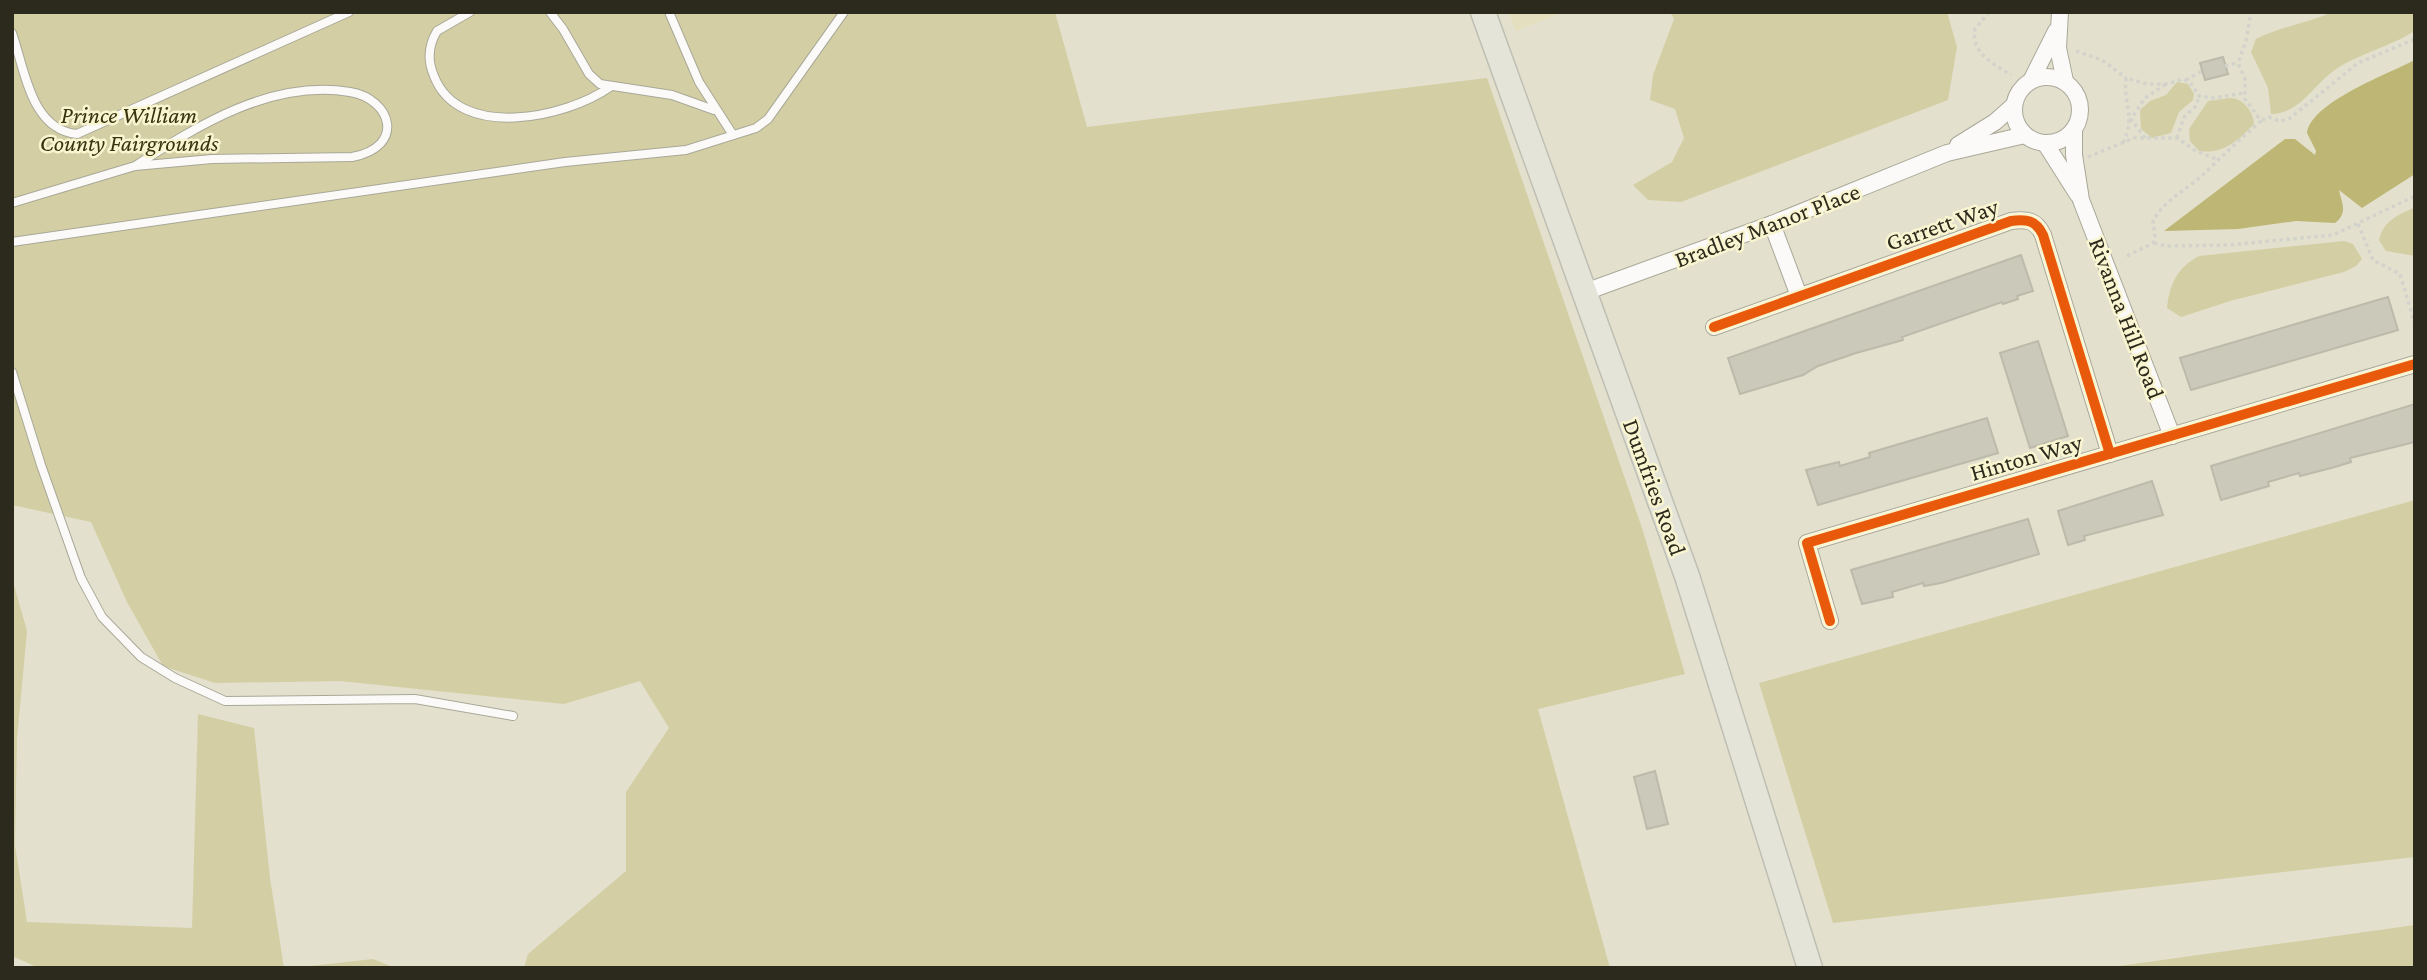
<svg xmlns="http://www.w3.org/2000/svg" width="2427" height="980" font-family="'Crimson Pro',serif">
<rect width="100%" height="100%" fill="#e3e1cd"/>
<polygon fill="#e4e0bf" points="1509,12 1563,12 1516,31"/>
<g fill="#d3cea3">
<polygon points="12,12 1055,12 1087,127 1487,78 1643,531 1685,674 1538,709 1610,968 524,968 528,954 626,871 626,792 669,728 640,681 564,704 340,681 215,683 163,666 127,602 91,522 12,505"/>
<polygon points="1670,12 1947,12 1957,47 1948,100 1681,202 1648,200 1633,185 1672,162 1684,138 1675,109 1650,100 1653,75 1674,19"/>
<path d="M2333 12H2415V30C2400 43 2358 54 2336 69 2314 84 2300 114 2271 114L2268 88 2251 52 2256 39C2280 27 2307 23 2333 12Z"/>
<polygon points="2177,82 2188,84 2194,94 2193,100 2179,112 2171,133 2152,138 2141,129 2140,110 2150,101 2166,95"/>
<path d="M2230 98C2243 98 2253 111 2254 124 2240 139 2223 155 2199 151L2190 141 2189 129 2208 101Z"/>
<path d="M2415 207V256L2386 251 2379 240C2384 220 2397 216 2415 207Z"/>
<path d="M2344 241 2353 244 2362 259 2356 266 2344 272 2230 301 2181 317 2167 308C2170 283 2177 268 2199 256Z"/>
<polygon points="2415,500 2415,857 1833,923 1759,683"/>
<polygon points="12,578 27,631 17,738 15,845 27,922 192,928 198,714 254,728 270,878 284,968 39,968 12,956"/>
<polygon points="2415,925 2415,968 2105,968"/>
<polygon points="373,959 395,968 292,968"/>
</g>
<path fill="#beb674" d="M2415 60V174L2362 208 2339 190C2341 202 2349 212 2335 223L2296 221 2238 229 2164 231 2285 139H2295L2315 155 2316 151 2307 133C2311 102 2390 73 2415 60Z"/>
<g fill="#cbc9ba" stroke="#bcbaaa" stroke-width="2">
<polygon points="2223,57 2228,74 2205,80 2200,63"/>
<polygon points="2021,255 2033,291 2017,296 2018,299 2003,304 2002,302 1902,337 1903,340 1856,353 1818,366 1803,375 1740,394 1728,358"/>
<polygon points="2388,297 2398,330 2191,390 2180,358"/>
<polygon points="2038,341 2068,436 2030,448 2000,353"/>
<polygon points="2415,404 2415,442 2350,458 2351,462 2335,467 2300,476 2299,473 2268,482 2269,486 2221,500 2211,466"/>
<polygon points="1987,418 1998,453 1818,505 1806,470 1839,462 1840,466 1870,457 1869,453"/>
<polygon points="2152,481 2163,515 2084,536 2085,540 2068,545 2058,511"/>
<polygon points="2028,519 2039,554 1941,583 1924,586 1923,583 1892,592 1893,597 1862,604 1851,570"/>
<polygon points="1655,771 1668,824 1647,829 1634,777"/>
</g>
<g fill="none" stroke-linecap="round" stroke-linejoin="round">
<defs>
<g id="service">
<path d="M470 12 437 31C428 46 427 60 434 76 459 141 566 118 610 87"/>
<polyline points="550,12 563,29 589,74 600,84 672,95 714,110"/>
<polyline points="669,12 699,82 733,135"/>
<path d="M12 33C25 70 31 130 77 134L349 12"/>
<path d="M12 203 135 166 212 159 352 157C406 147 392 99 350 92 271 79 197 126 135 166"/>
<polyline points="12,242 565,162 686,150 756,128 768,119 844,12"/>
<polyline points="12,372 41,465 81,578 102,617 141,657 175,678 225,701 415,699 513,716"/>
</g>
<g id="minor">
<polyline points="2060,12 2058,48 2065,81"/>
<circle cx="2047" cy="110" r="33"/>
<polyline points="2032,79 2056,31"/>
<polyline points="2074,130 2074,155 2081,200 2172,436"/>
<polyline points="2045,143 2078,195"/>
<polyline points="1958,145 1995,122 2013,106"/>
<polyline points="1772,224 1799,296"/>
<polyline points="1585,292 1772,224 1947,153 2025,135"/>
<path d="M1714 327 2011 221C2027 219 2036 220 2043 235L2110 454"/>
<polyline points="1830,621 1807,543 2415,364"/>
</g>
<polyline id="primary" points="1483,12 1687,576 1810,968"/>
</defs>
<use href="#service" stroke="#a9a898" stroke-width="10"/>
<use href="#minor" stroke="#a9a898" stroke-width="18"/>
<use href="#primary" stroke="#bfbeb3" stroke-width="27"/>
<g stroke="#d3d3cc" stroke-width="3.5" stroke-dasharray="3.5 3.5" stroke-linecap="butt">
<path d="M1989 12 1975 29C1971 54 1993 63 2011 75"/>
<polyline points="2076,51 2102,60 2126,78"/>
<polyline points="2225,66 2237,63"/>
<polyline points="2186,80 2202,71"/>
<polyline points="2262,120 2269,117 2279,121 2289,119 2358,63 2415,39"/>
<polyline points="2145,138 2131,119 2145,98 2166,84"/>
<polyline points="2177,138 2184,117 2196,106 2199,96"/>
<path d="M2123 143C2136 115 2123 105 2126 78L2147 84H2166L2184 79 2192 85 2199 96 2214 98 2244 93"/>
<polyline points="2088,157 2134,138 2177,138 2196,151 2216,159"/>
<polyline points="2358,224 2373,260 2400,274 2415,325"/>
<polyline points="2154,243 2166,246 2228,245 2333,235 2415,196"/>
<path d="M2127 256 2153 243 2155 236 2153 221C2166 197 2191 188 2209 169 2226 152 2243 137 2261 121L2245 99V79L2238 63 2246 41 2251 12"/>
</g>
<use href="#service" stroke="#fbfaf8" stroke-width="8"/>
<use href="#minor" stroke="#fbfaf8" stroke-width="16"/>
<use href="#primary" stroke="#e5e4d8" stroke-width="24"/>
<defs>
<g id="cycleway">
<path d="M1714 327 2011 221C2027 219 2036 220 2043 235L2110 454"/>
<polyline points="1830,621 1807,543 2415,364"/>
</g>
</defs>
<use href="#cycleway" stroke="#f9f5d1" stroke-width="15"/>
<use href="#cycleway" stroke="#e8590c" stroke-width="10"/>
</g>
<g text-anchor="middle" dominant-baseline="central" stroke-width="5" stroke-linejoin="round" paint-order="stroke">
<g font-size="24" font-style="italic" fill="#38340e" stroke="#f9f5d1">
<text x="129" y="114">Prince William<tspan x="129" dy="28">County Fairgrounds</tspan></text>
</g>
<g font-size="24" fill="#2c2a1c" stroke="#f9f5d1">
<text transform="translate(1942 224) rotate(-19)">Garrett Way</text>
<text transform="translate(1767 225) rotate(-21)">Bradley Manor Place</text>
<text transform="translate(2127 318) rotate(69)">Rivanna Hill Road</text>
<text transform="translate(2026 457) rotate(-16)">Hinton Way</text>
<text transform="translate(1655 487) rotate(70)">Dumfries Road</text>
</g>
</g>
<rect width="2427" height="980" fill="none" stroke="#2c2a1c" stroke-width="28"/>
</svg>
